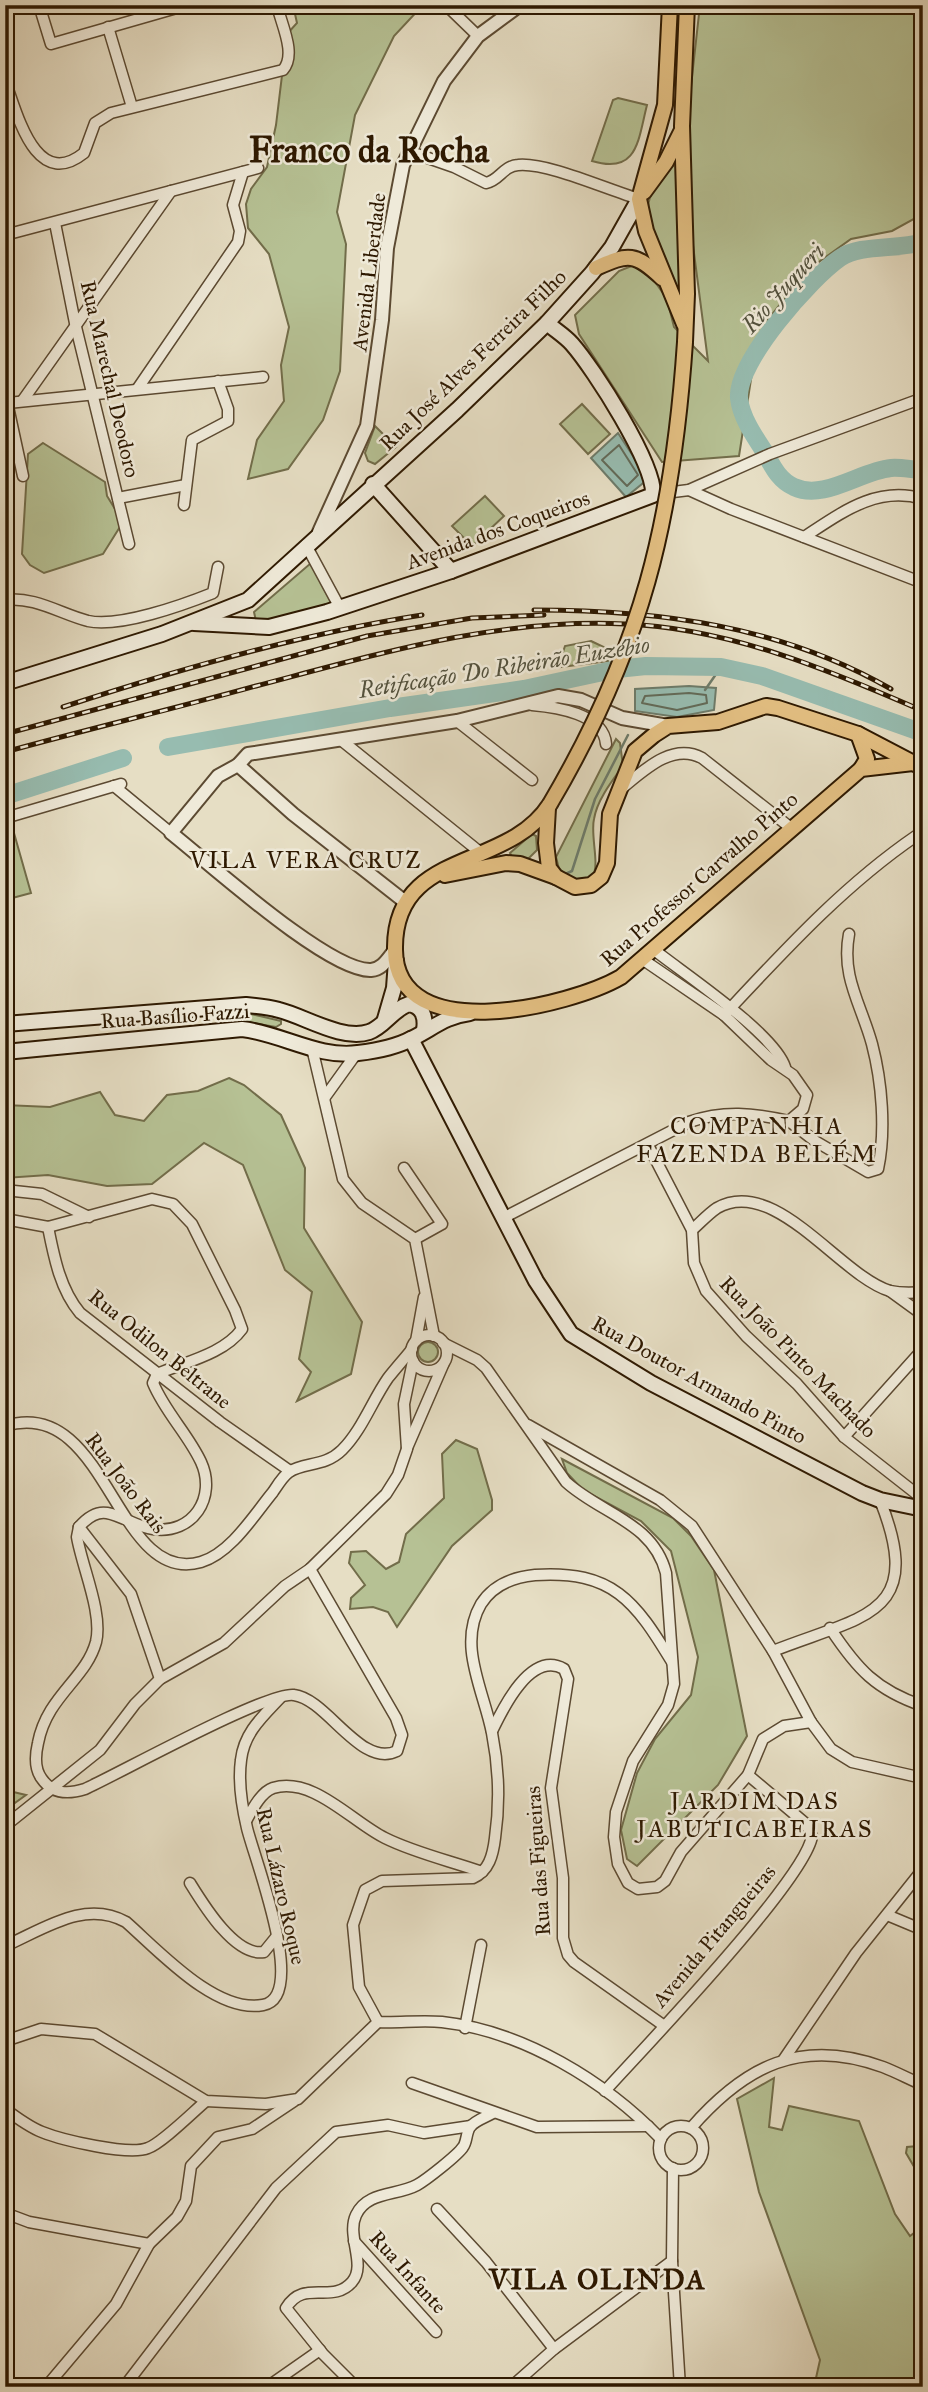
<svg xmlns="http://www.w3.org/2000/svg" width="928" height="2392" font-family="'IM FELL Great Primer',serif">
<rect width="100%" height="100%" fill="#e6dec4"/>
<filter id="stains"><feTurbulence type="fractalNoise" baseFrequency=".00286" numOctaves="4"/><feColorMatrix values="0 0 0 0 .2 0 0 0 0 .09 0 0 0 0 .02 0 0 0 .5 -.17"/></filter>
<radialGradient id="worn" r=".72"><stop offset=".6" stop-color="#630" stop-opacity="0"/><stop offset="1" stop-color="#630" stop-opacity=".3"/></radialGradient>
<g fill="#b6c194" stroke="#726d4a" stroke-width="2">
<polygon points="293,5 423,5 394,36 355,115 337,212 346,244 340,371 323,420 288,469 248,479 257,440 284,401 281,365 289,327 269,254 248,228 246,204 251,189 267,167 276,125 287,34 297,23"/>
<polygon points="700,5 923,5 923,214 892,231 851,239 809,269 769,318 757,341 739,456 662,462 579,334 575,315 619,271 634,265 653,279 667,299 674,327 708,361 687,199 686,131"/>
<path d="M618 98 647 105C638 140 638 175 592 161L613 100Z"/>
<path d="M678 156 683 294 680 297C669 272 646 237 648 208 648 190 668 170 678 156Z"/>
<polygon points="582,404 610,434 588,454 560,424"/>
<polygon points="375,426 396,447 375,464 368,461 365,453"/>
<polygon points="43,443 105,482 107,496 123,522 103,554 44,573 30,565 22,554 28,454"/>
<polygon points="485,496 504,516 472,546 452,526"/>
<polygon points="311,563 334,608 264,622 256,621 254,612"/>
<polygon points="591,641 610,650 608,661 553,668 559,664 565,646"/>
<path d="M616 739 620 743 623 766C612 781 597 800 594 819 588 844 615 901 560 873L556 857Z"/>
<polygon points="12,826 31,893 5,900 5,828"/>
<polygon points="532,834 536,836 537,850 527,860 512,857 510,853"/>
<polygon points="247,1013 281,1021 281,1024 276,1027 206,1015"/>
<polygon points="229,1078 244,1085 281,1115 305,1168 304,1228 362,1322 351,1374 297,1401 311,1372 299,1359 312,1292 285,1270 243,1165 204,1143 152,1184 107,1186 48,1175 5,1178 5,1105 50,1107 100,1092 115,1115 144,1121 167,1095 198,1091"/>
<circle cx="428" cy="1352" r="10"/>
<polygon points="456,1440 477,1449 492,1500 492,1510 452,1546 397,1627 388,1612 373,1607 350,1609 351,1598 365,1585 349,1563 351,1552 366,1551 386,1569 399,1562 406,1534 444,1498 442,1454"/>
<polygon points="562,1459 673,1518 691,1536 714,1570 747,1736 718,1785 637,1866 627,1859 621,1830 637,1773 655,1739 691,1695 698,1657 671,1551 641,1521 583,1490 567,1473"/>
<polygon points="5,1790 26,1795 5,1810"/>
<polygon points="774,2078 769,2127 782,2130 789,2106 859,2121 895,2214 910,2236 923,2226 923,2387 814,2387 820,2360 759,2192 737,2099"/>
<polygon points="918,2146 923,2149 923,2182 906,2153 907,2147"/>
</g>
<g fill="#97bcb0" stroke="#6d7b6a" stroke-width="2">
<polygon points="618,433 648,479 626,497 591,458"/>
<polygon points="689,686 716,688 714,710 677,717 635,711 635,689"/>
</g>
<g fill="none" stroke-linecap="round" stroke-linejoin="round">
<g stroke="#626a58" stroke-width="2">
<polygon points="619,445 638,475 627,486 602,460"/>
<polygon points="689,693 706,695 707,703 677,710 642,703 645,696"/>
</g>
<g stroke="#6d7b6a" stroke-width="2.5">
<polyline points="705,690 721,667"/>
<polyline points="563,875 572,871 595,799 628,735"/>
</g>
<g stroke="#97bcb0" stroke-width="18">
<path d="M923 242C897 250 860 244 840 258 811 278 736 362 739 398 741 417 754 436 764 451 772 465 778 480 794 487 824 501 860 471 891 468 901 467 913 470 923 470"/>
<polyline points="168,747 390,708 524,689 617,669 646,666 721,667 762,676 923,733"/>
<polyline points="5,796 123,758"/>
</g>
<defs>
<g id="minor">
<polyline points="39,5 51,44 187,5"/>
<polyline points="446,5 478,36"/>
<polyline points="108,27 132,107"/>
<path d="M5 81C17 112 35 192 84 153L95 123 111 113 283 70C297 54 281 24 277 5"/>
<path d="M408 151 454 167 486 183C499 181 503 166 518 165 547 162 608 190 639 199"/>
<polyline points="55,223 75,323 129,544"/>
<polyline points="5,235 258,168"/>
<polyline points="138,388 238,242 240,231 233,205 243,172"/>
<polyline points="5,393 23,476"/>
<polyline points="23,400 171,191"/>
<polyline points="8,403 263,377"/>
<polyline points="689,490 731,509 923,583"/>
<polyline points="665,493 689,490 770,454 923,398"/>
<polyline points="118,498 186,485"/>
<polyline points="184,505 192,440 228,421 228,409 218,381"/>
<path d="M804 537C841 513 877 485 923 499"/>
<polyline points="306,545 340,608"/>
<path d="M5 600C34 596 61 614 88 621 119 628 183 605 213 593L218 567"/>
<path d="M532 705C556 707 604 714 606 744"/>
<polyline points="457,721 532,780"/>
<polyline points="341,740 481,853"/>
<polyline points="114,786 171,833"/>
<path d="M621 789C643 771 672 742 702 758L791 828"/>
<polyline points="5,818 121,784"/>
<path d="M653 949C683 973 774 1033 785 1067"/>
<path d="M724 1015C784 951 843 886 916 836"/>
<polyline points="312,1048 343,1179 362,1203 415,1239 434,1336"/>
<polyline points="325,1097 356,1054"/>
<path d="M789 1121 815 1141 868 1172 878 1169C886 1131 882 1082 872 1044 861 1004 841 977 849 934"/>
<polyline points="648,1145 692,1230 694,1263 706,1291 746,1336 797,1384 844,1437 923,1499"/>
<polyline points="404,1168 442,1224 415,1239"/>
<polyline points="5,1190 42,1194 89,1217"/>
<path d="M503 1218 689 1122C723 1110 754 1113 789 1121L803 1109 807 1095 793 1075 771 1060 724 1015 642 959"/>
<path d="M5 1219 48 1227 152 1199 173 1204 192 1224 235 1310 242 1329C224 1354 185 1362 157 1374L153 1383C165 1412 188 1434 201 1462 217 1497 193 1535 153 1529 137 1527 123 1516 107 1513 96 1511 86 1519 79 1527L131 1594 160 1679"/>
<path d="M48 1227C54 1257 60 1289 80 1313L220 1422 290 1471"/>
<path d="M692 1230C700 1223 708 1214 717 1208 775 1175 840 1276 890 1291 900 1293 913 1293 923 1292"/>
<polyline points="890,1291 923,1315"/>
<circle cx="429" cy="1353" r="18"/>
<polyline points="416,1341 424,1297"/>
<path d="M443 1343 477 1360 486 1368 566 1482C601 1514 653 1522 666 1573L674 1684 668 1705 633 1761 616 1812 614 1837 618 1864 628 1883 638 1889 657 1887 665 1881 681 1852 748 1775 763 1739 784 1726 811 1722"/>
<polyline points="528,1425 660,1500 692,1526 773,1651 811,1722 831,1749 852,1762 918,1777"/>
<path d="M5 1426C108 1394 115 1587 201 1562 231 1553 254 1515 273 1492 277 1486 283 1476 289 1472 304 1462 325 1467 342 1450 362 1430 372 1401 388 1378 396 1368 404 1359 412 1349"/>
<polyline points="844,1437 923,1349"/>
<polyline points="407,1448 443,1365"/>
<path d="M79 1527 77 1537C82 1567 103 1613 96 1642 86 1679 47 1696 38 1743 35 1756 34 1769 42 1779 53 1795 69 1794 85 1789 120 1773 268 1691 294 1695 327 1699 361 1769 397 1751L402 1735 396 1718 310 1569"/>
<path d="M830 1628C857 1669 876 1690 923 1706"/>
<path d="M773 1651C864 1615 926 1616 880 1500"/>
<path d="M492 1731C503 1708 531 1650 564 1669L568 1679 551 1788 563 1878V1938L568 1955 574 1962 663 2025"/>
<path d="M246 1821C252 1810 261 1792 273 1788 313 1776 352 1822 385 1838 415 1853 451 1861 482 1872"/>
<polyline points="5,1826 100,1750 135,1704 160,1679 224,1643 285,1586 310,1569 386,1494 398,1475 407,1449 404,1404 413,1361"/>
<path d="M190 1883C203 1904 235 1957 264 1952L277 1936"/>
<polyline points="887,1915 923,1930"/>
<path d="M5 1946C44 1929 85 1899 126 1922 159 1951 216 2014 263 2005 309 1997 254 1858 247 1828 242 1807 238 1782 241 1760 244 1733 262 1717 280 1698"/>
<path d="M378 2022C399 2023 421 2020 442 2022 523 2031 605 2081 661 2139"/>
<polyline points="465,2028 481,1945"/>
<path d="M5 2041 41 2029 95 2034 206 2101 266 2104 298 2099 378 2022 359 1987 353 1925 365 1890 382 1881 473 1878C489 1871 493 1855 495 1838 500 1803 499 1768 492 1733 484 1691 457 1645 481 1604 493 1585 514 1577 535 1575 613 1570 635 1601 672 1662"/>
<polyline points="784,2059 856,1953 923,1869"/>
<polyline points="412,2083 537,2127 648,2126"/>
<path d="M605 2091C643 2049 806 1879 812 1836L805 1823 748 1775"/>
<path d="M5 2109C17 2118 29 2127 42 2132 62 2140 129 2156 148 2148 162 2143 193 2112 206 2101"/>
<circle cx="681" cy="2148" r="22"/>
<path d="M691 2128C745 2066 801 2037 883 2067 896 2072 909 2079 923 2085"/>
<polyline points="673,2168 672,2261 680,2387"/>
<polyline points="437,2209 486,2262 554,2349"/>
<polyline points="5,2213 29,2222 149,2244"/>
<polyline points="354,2241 436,2332"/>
<polyline points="46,2387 116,2304 149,2244 177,2217 186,2201 191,2166 218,2137 252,2129 294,2101"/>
<polyline points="124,2387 276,2188 336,2132 388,2125 424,2133 471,2126"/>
<polyline points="267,2387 320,2350"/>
<path d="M356 2387 323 2354 286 2308C304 2278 332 2305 352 2282 367 2265 346 2236 356 2215 367 2191 397 2196 417 2185 426 2180 458 2155 463 2147 467 2142 466 2133 470 2127 474 2121 486 2117 493 2113"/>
<polyline points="511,2387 554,2349 672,2261"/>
</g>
<g id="tertiary">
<polyline points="319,532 367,426 382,320 387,248 403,165 444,81 478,36 520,5"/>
<polyline points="238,765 248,754 457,721 558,696 581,700 622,718 668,726"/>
<path d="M238 765 218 776 171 833C208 862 329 972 371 970 383 969 388 958 395 950"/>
<polyline points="238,765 293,814 404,901"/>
</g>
<g id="secondary">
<polyline points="373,484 451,571"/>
<path d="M194 623 269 627 327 612 451 571 653 495C655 464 594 369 572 344 565 336 555 330 547 323"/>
<polyline points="5,683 162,634 248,600 457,410 547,323 592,273 612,247 639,199"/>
<polyline points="385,1019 394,988 396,961"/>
<path d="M5 1024 246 1005C257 1006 268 1007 279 1010 304 1016 342 1041 369 1032 384 1027 393 1009 409 1004 423 1006 426 1018 424 1030"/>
<polyline points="411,1039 536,1281 571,1334 651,1383 862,1493 880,1500 923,1509"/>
<path d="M5 1052 242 1029C280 1033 320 1059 358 1053 375 1051 396 1047 411 1039 432 1029 445 1016 470 1013"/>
</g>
<g id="primary">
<polyline points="670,5 665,105 639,199 646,231 684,324"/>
<polyline points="644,192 666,162 681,132"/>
<path d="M596 268C629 253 635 253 662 278"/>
<polyline points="685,342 687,294 682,126 687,5"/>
<polyline points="858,734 867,759 861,769"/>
<path d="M550 804C507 872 393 848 395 950 396 1049 571 1006 621 977L861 769 913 763"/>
<polyline points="548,808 546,843 549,868 556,877 575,887 591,885 601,877 607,863 610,814 635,751 654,735 668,726 718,722 766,706 778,708 858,734 923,768"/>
<polyline points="445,875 506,863 520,864 556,877"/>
</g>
</defs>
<use href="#minor" stroke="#5c4a32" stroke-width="13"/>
<use href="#tertiary" stroke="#5c4a32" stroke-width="16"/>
<use href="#secondary" stroke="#2e1901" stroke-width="18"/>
<use href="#primary" stroke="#2e1901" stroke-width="18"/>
<use href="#minor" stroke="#efead9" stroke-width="10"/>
<use href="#tertiary" stroke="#efead9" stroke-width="12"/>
<use href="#secondary" stroke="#efead9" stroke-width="14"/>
<use href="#primary" stroke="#e3bf82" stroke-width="14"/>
<defs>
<g id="rail">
<path d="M534 610C659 610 782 626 891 689"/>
<path d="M63 707C179 669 301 634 422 615"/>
<polyline points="5,734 367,636 472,618 544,615"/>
<path d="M5 752C88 729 173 709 256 686 378 654 497 618 625 624 729 628 829 670 923 711"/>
</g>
</defs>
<use href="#rail" stroke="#2e1901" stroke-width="5"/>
<use href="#rail" stroke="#efead9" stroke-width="2.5" stroke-dasharray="8" stroke-linecap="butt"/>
<defs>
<path id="primary-bridge" d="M550 804C642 648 673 521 685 342"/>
</defs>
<use href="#primary-bridge" stroke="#2e1901" stroke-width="18" stroke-linecap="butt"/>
<use href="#primary-bridge" stroke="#e3bf82" stroke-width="14"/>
</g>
<g text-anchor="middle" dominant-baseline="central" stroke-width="5" stroke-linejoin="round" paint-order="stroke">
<g font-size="21" fill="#2e1901" stroke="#efead9">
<text transform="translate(369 272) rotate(-83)">Avenida Liberdade</text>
<text transform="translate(473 360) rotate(-44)">Rua José Alves Ferreira Filho</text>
<text transform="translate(110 379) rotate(77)">Rua Marechal Deodoro</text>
<text transform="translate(498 530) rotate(-20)">Avenida dos Coqueiros</text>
<text transform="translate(699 879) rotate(-41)">Rua Professor Carvalho Pinto</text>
<text transform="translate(175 1016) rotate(-4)">Rua Basílio Fazzi</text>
<text transform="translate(160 1349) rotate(39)">Rua Odilon Beltrane</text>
<text transform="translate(798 1357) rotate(46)">Rua João Pinto Machado</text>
<text transform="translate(699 1380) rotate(29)">Rua Doutor Armando Pinto</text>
<text transform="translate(126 1483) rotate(53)">Rua João Rais</text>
<text transform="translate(538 1861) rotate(-94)">Rua das Figueiras</text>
<text transform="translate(281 1886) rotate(77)">Rua Lázaro Roque</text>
<text transform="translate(714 1936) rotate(-50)">Avenida Pitangueiras</text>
<text transform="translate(408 2272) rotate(48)">Rua Infante</text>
</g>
<g font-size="23" font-style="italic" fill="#53523e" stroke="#efead9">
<text transform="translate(783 288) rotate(-48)">Rio Juqueri</text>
<text transform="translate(504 667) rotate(-9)">Retificação Do Ribeirão Euzébio</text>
</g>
<g font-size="24" letter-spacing="2" fill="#2e1901" stroke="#efead9">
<text x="306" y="860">VILA VERA CRUZ</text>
<text x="757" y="1126">COMPANHIA<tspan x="757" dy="28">FAZENDA BELÉM</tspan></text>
<text x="755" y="1801">JARDIM DAS<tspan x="755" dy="28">JABUTICABEIRAS</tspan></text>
</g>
<g font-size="28" font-weight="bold" letter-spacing="2" fill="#2e1901" stroke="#efead9">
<text x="598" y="2279">VILA OLINDA</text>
</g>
<g font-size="35" font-weight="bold" fill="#2e1901" stroke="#efead9">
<text x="369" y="150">Franco da Rocha</text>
</g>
</g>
<rect width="928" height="2392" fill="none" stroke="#e6dec4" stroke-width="28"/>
<rect x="7" y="7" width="914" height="2378" fill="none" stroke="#2e1901" stroke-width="3.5"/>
<rect x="14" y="14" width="900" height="2364" fill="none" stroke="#2e1901" stroke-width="2"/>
<rect width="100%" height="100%" filter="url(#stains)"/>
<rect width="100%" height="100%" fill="url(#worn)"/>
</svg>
